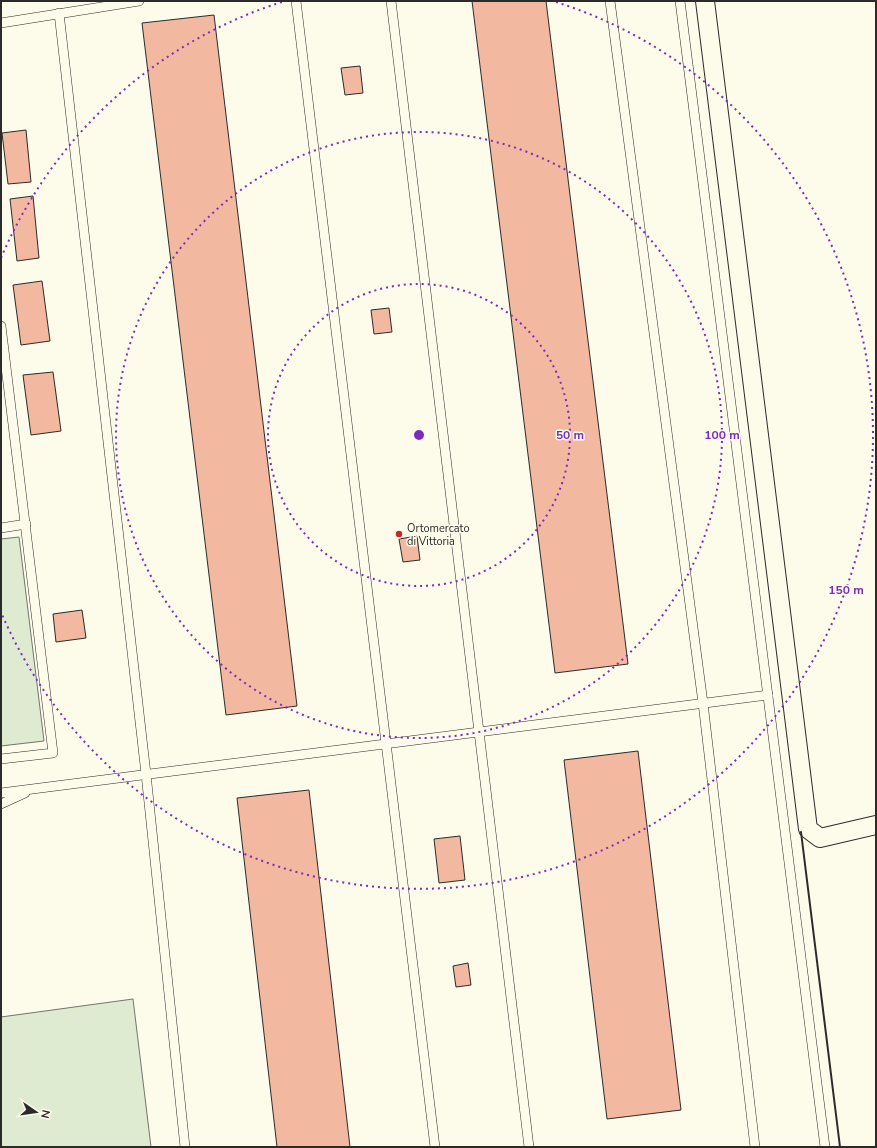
<svg xmlns="http://www.w3.org/2000/svg" width="877" height="1148" font-family="'Nunito Sans',sans-serif">
<rect width="100%" height="100%" fill="#fdfbea"/>
<g fill="#deebd1" stroke="#74746e">
<polygon points="19,537 44,741 1,746 1,539"/>
<polygon points="133,999 151,1147 1,1147 1,1017"/>
</g>
<g fill="#f2b8a0" stroke="#2b2b2b">
<polygon points="472,1 546,1 628,664 555,673"/>
<polygon points="214,15 297,706 226,715 142,23"/>
<polygon points="360,66 363,93 345,95 341,68"/>
<polygon points="26,130 31,182 8,184 2,133"/>
<polygon points="33,196 39,258 17,261 10,199"/>
<polygon points="42,281 50,341 21,345 13,285"/>
<polygon points="389,308 392,332 374,334 371,310"/>
<polygon points="53,372 61,431 31,435 23,375"/>
<polygon points="417,536 420,560 403,562 399,539"/>
<polygon points="82,610 86,638 56,642 53,614"/>
<polygon points="638,751 681,1110 607,1119 564,760"/>
<polygon points="309,790 350,1147 277,1147 237,798"/>
<polygon points="460,836 465,880 439,883 434,839"/>
<polygon points="468,963 471,985 456,987 453,966"/>
</g>
<g fill="none" stroke-linecap="round" stroke-linejoin="round">
<defs>
<g id="lane">
<polyline points="296,1 435,1147"/>
<polyline points="391,1 529,1147"/>
<polyline points="610,1 703,703 755,1147"/>
<polyline points="680,1 825,1147"/>
<polyline points="59,13 146,774 185,1147"/>
<polyline points="1,23 139,1"/>
<polyline points="1,326 53,753 1,759"/>
<polyline points="1,528 26,524"/>
<polyline points="1,793 768,695"/>
<polyline points="1,804 25,793"/>
</g>
<polyline id="street" points="705,1 808,829 820,838 876,825"/>
</defs>
<use href="#lane" stroke="#2b2b2b" stroke-width="10"/>
<use href="#street" stroke="#2b2b2b" stroke-width="20"/>
<use href="#lane" stroke="#fdfbea" stroke-width="9"/>
<use href="#street" stroke="#fdfbea" stroke-width="18"/>
<polyline stroke="#2b2b2b" stroke-width="2" points="801,832 840,1147"/>
</g>
<g fill="none" stroke="#7b2cbf" stroke-width="2" stroke-dasharray="2 4">
<circle cx="419" cy="435" r="151"/>
<circle cx="419" cy="435" r="303"/>
<path d="M1 258A454 454 0 0 1 282 2M556 2A454 454 0 1 1 1 612"/>
</g>
<circle fill="#c62828" stroke="#fdfbea" stroke-width="1.5" cx="399" cy="534" r="4"/>
<g text-anchor="middle" dominant-baseline="central" stroke-width="3" stroke-linejoin="round" paint-order="stroke">
<g font-size="11" fill="#2b2b2b" stroke="#fdfbea" text-anchor="start">
<text x="407" y="528">Ortomercato<tspan x="407" dy="13">di Vittoria</tspan></text>
</g>
</g>
<circle cx="419" cy="435" r="6" fill="#7b2cbf" stroke="#fdfbea" stroke-width="2"/>
<g font-size="12" text-anchor="middle" font-weight="bold" fill="#7b2cbf" stroke="#fdfbea" stroke-width="3" stroke-linejoin="round" paint-order="stroke">
<text x="570" y="439">50 m</text>
<text x="722" y="439">100 m</text>
<text x="846" y="594">150 m</text>
</g>
<rect width="877" height="1148" fill="none" stroke="#2b2b2b" stroke-width="4"/>
<g transform="translate(36 1112) rotate(103)" stroke="#fdfbea" stroke-width="3" paint-order="stroke">
<path d="M0-3L7 15L0 10L-7 15Z" fill="#2b2b2b"/>
<text y="-6" font-size="11" font-weight="bold" text-anchor="middle" fill="#2b2b2b">N</text>
</g>
</svg>
